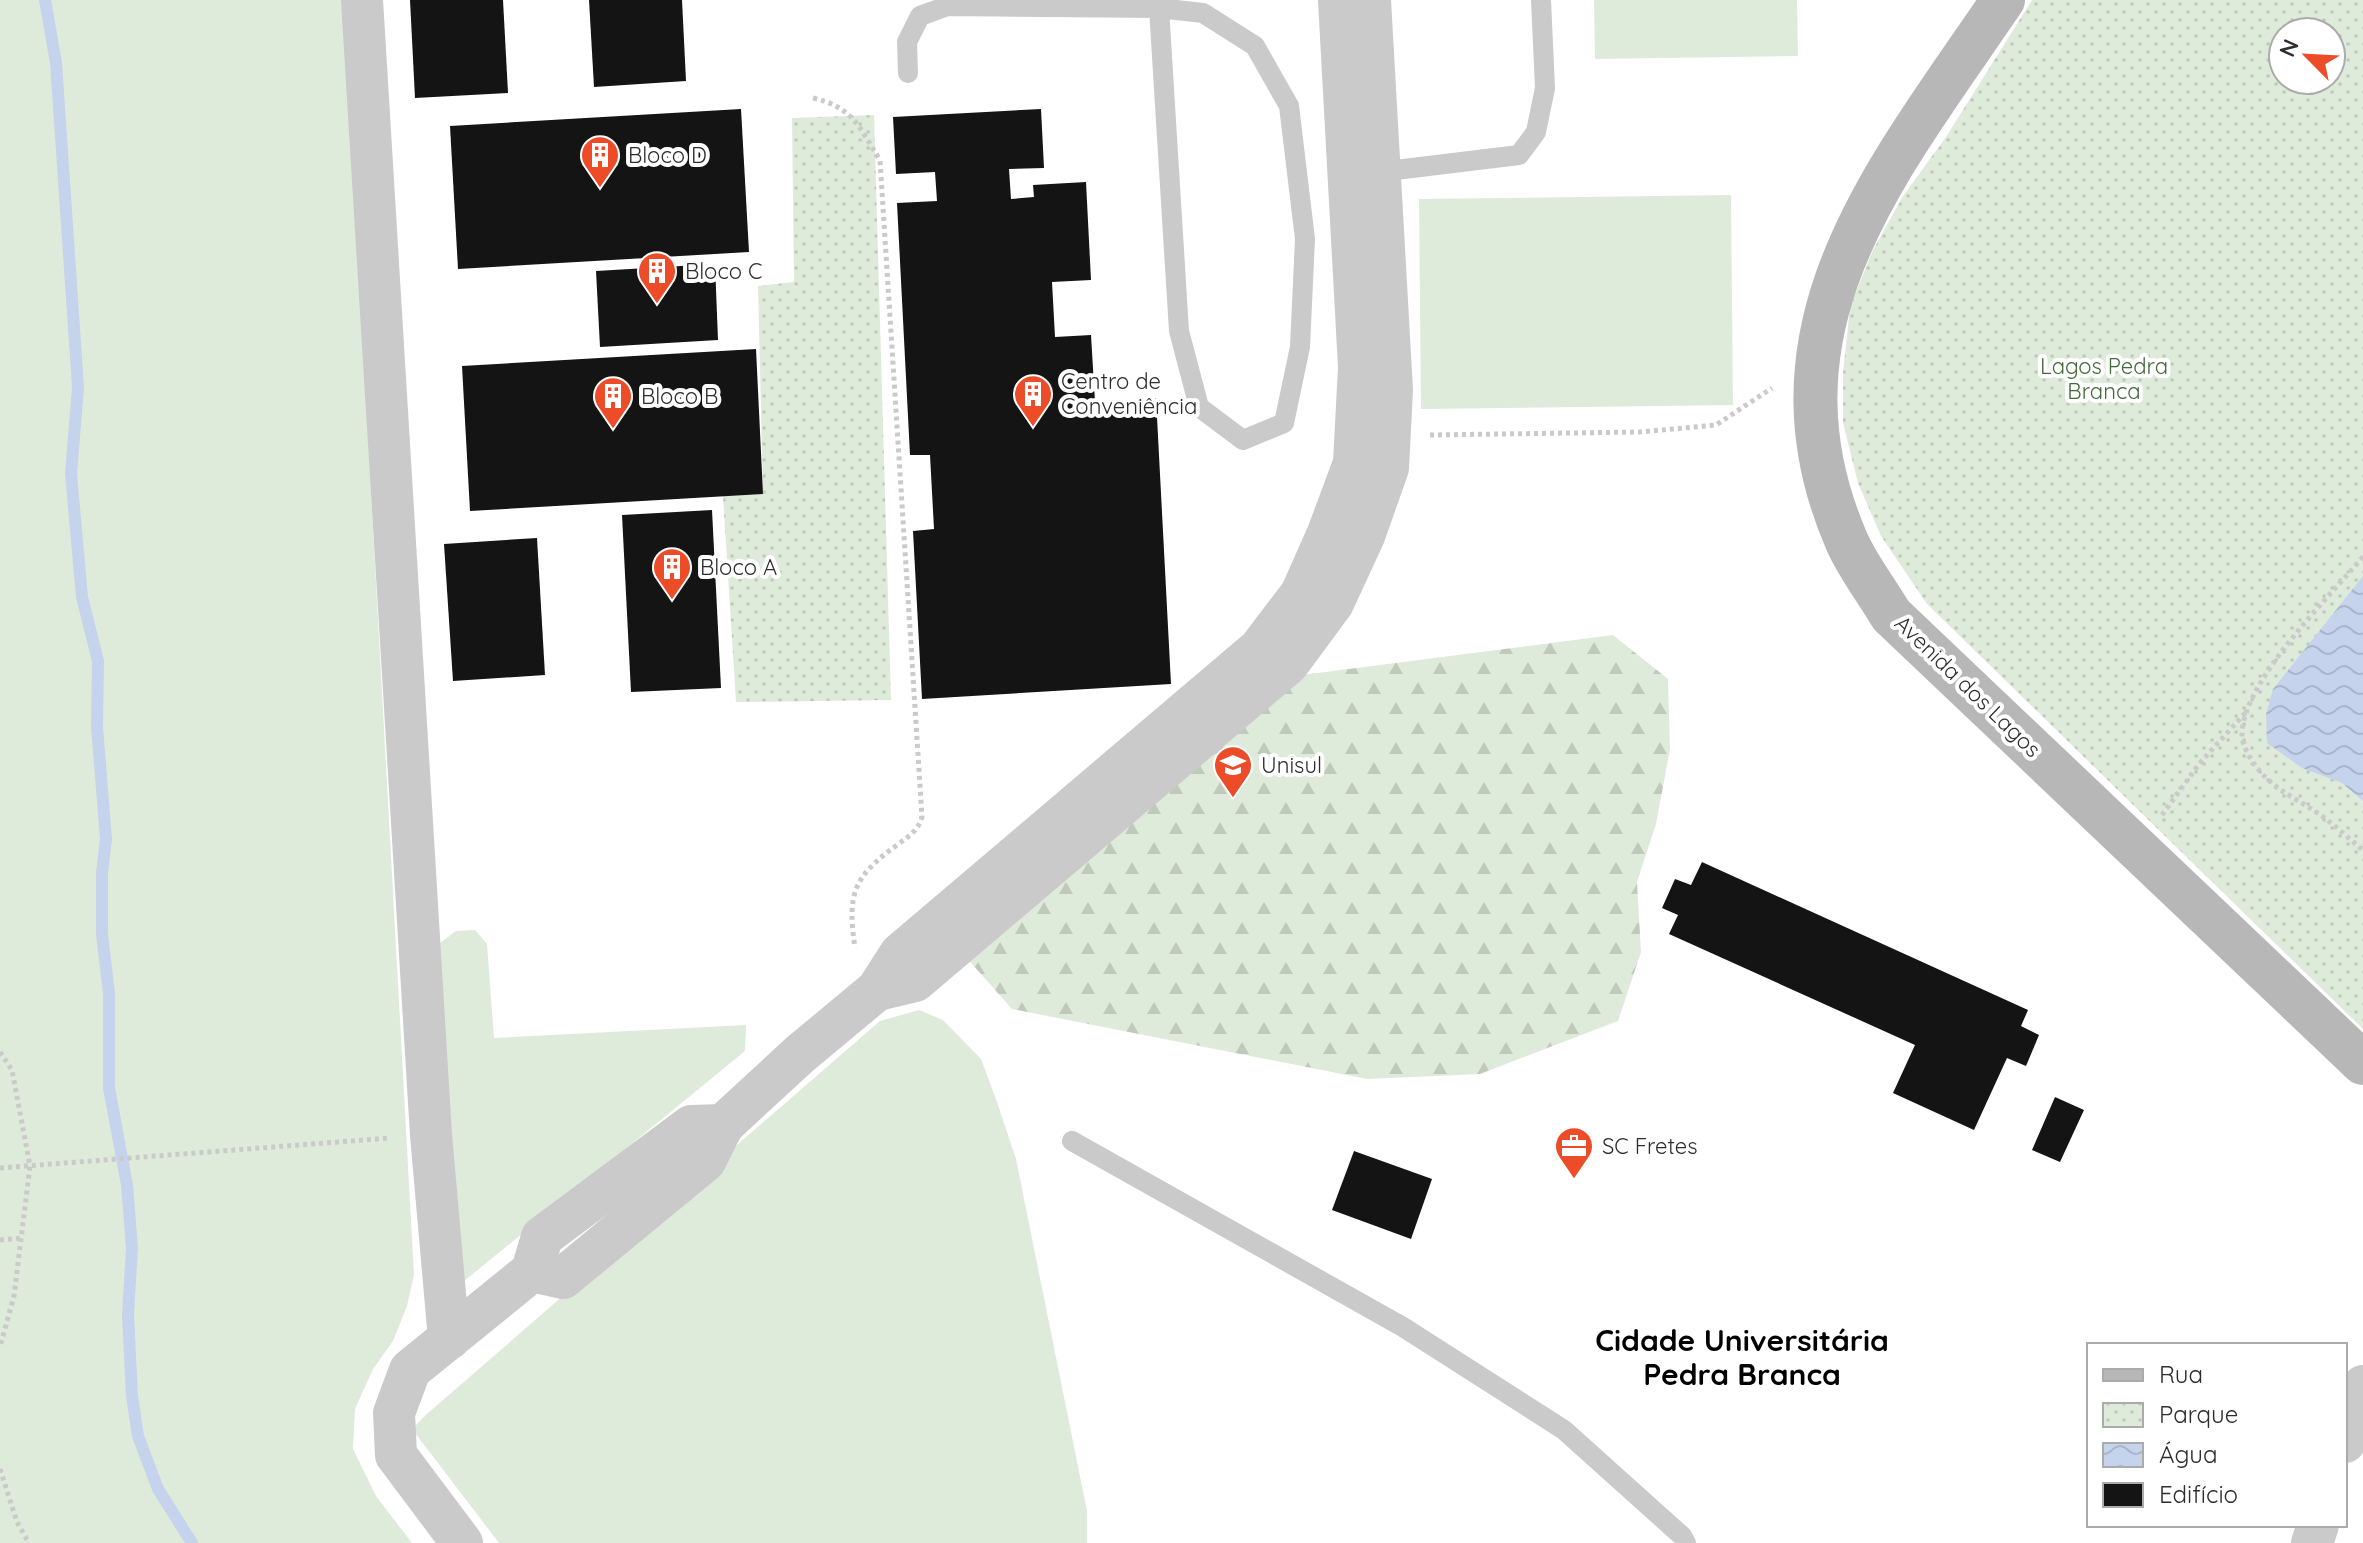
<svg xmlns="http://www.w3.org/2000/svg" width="2363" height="1543" font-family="Quicksand,sans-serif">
<defs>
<pattern id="forest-firs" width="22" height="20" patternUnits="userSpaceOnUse" patternTransform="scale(2)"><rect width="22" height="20" fill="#dfebda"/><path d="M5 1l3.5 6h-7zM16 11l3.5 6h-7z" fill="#c0cabb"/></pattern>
<pattern id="park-dots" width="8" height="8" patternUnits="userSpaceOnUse" patternTransform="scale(2)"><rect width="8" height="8" fill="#dfebda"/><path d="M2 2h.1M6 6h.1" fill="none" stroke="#c0cabb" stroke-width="1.8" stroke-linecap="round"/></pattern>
<pattern id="water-waves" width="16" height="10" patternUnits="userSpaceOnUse" patternTransform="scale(2)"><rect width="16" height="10" fill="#c5d3ec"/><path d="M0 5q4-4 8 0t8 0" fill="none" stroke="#aab5cb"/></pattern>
</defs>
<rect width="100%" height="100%" fill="#fff"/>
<g fill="#dfebda">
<polygon points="0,0 344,0 414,1275 407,1306 393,1341 373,1369 355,1409 353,1449 376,1496 412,1543 0,1543"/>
<polygon points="1594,0 1797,0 1798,56 1595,59"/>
<polygon points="1731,195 1733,405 1421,409 1419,199"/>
<polygon points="475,930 487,944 494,1038 746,1025 745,1051 463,1282 436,946 456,931"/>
<polygon points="919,1010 943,1020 981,1059 997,1102 1016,1159 1087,1511 1087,1543 499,1543 412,1429 428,1413 880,1021"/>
</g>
<polygon fill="url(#forest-firs)" points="1613,635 1668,679 1670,749 1656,824 1637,882 1641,952 1618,1021 1480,1074 1367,1079 1012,1009 964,955 1294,676"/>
<g fill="url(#park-dots)" fill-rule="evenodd">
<path d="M2032 0H2363V1029L1927 604 1881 536 1858 483 1843 423V373L1850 307 1872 252 1903 196 1946 137ZM2283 32H2331V80H2283Z"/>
<polygon points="874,115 891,700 736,702 723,496 763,494 758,286 794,282 792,118"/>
</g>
<polygon fill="url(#water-waves)" points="2363,576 2363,801 2342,783 2302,768 2267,743 2266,714 2273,689"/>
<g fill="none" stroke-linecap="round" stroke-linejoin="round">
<polyline stroke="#c5d3ec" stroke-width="12" points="45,0 56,63 78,387 71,474 82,597 98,661 97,727 106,839 102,873 102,934 109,994 109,1088 127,1185 132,1248 128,1314 132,1396 138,1436 158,1489 192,1543"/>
</g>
<g fill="#141414">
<polygon points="410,0 503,0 508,93 415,98"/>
<polygon points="589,0 682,0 686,81 594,87"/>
<polygon points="741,109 749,252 458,269 450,126"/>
<polygon points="1041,109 1044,168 1009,169 1011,199 1034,197 1033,185 1086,182 1091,280 1052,282 1055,337 1091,335 1095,402 1156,398 1171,684 922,699 913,531 934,529 930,455 910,455 897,203 937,201 935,172 896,174 893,117"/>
<polygon points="715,264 718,340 600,347 596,271"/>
<polygon points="756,349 763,494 470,511 462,366"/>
<polygon points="712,510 721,688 631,692 622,515"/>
<polygon points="537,538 545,675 453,681 444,544"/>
<polygon points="1702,862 2028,1010 2021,1026 2039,1035 2026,1066 2007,1058 1974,1130 1893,1093 1915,1045 1669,934 1678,915 1662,908 1675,879 1691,885"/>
<polygon points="2055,1097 2084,1110 2060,1162 2032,1150"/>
<polygon points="1354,1151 1432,1179 1411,1239 1332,1210"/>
</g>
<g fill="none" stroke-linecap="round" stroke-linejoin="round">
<g stroke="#cacaca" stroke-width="5" stroke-dasharray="4 4" stroke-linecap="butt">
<path d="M813 98C853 107 859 127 880 160L922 817C918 831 909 836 897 845 853 877 847 894 855 948"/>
<polyline points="1430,435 1640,432 1716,425 1772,388"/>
<path d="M2363 557C2329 597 2241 683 2242 736 2242 745 2252 762 2258 769 2274 789 2295 798 2316 812 2333 823 2348 838 2363 850"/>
<polyline points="2162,815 2199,764 2247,711"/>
<polyline points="0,1052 12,1070 30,1166 14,1296 0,1347"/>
<polyline points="0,1168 390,1138"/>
<polyline points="0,1240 22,1238"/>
<polyline points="0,1469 17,1522 29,1543"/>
</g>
<g stroke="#cacaca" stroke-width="20">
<polyline points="908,73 907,42 920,16 947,6 1159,8 1203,13 1255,46 1289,106 1305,239 1300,347 1284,423 1243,440 1199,407 1179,331 1159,8"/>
<polyline points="1379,172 1519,155 1536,132 1545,88 1541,0"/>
<polyline points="1072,1141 1403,1327 1564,1430 1682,1536 1686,1543"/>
</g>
<g stroke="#cacaca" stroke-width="42">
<polyline points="362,0 431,1135 449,1339"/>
<polyline points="877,990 915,981 1288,664 1333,603 1364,536 1388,468 1392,390 1370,0"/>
<polyline points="532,1271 563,1278 705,1161 723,1125 800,1054 877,990 900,954 1259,649 1301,594 1328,533 1354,463 1359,367 1339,0"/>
<polyline points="2345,1442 2363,1386"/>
<polyline points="462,1543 396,1455 394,1413 410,1370 532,1271 542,1237 691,1126 723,1125"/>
<polyline points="2312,1543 2318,1525"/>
</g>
<path stroke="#b7b7b7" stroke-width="44" d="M2003 0C1888 170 1753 326 1847 542 1858 567 1877 591 1891 615L2363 1063"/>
</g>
<defs>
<symbol id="building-pin" viewBox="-11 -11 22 30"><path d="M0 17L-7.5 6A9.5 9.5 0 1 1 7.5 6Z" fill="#ec4c27" stroke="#fff"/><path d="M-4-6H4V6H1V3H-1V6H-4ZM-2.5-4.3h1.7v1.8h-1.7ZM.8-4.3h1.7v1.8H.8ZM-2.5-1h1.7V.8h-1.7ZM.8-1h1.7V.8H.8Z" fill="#fff"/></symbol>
<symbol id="university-pin" viewBox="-11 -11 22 30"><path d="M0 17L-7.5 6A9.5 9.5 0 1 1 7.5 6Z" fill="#ec4c27" stroke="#fff"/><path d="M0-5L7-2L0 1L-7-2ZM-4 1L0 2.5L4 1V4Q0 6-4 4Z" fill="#fff"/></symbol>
<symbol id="office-pin" viewBox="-11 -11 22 30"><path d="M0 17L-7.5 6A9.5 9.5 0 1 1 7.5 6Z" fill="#ec4c27" stroke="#fff"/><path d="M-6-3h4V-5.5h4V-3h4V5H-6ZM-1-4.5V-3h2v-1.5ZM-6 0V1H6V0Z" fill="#fff"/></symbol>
</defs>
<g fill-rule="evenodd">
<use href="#building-pin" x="578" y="133" width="44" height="60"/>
<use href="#building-pin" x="635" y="249" width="44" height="60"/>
<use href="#building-pin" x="1011" y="372" width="44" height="60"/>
<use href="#building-pin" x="591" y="374" width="44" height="60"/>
<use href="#building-pin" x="650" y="545" width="44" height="60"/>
<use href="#university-pin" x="1211" y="743" width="44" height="60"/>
<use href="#office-pin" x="1552" y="1124" width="44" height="60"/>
</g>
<g text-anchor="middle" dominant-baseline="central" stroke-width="8" stroke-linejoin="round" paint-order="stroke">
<g font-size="22" fill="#2d2d2d" stroke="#fff" text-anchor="start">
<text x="628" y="155">Bloco D</text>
<text x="685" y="271">Bloco C</text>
<text x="1061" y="381">Centro de<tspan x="1061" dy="25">Conveniência</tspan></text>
<text x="641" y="396">Bloco B</text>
<text x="700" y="567">Bloco A</text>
<text x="1261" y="765">Unisul</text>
<text x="1602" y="1146">SC Fretes</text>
</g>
<g font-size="22" fill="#436a39" stroke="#fff">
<text x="2104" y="366">Lagos Pedra<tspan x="2104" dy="25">Branca</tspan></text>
</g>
<g font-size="22" fill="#2d2d2d" stroke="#fff">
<text transform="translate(1968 686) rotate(44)">Avenida dos Lagos</text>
</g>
<g font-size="30" font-weight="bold" fill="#000" stroke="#fff">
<text x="1742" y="1340">Cidade Universitária<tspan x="1742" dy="34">Pedra Branca</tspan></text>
</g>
</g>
<rect x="2087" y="1343" width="260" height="184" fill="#ffffff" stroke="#ababab" stroke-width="2"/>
<rect x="2103" y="1369" width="40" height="12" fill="#b7b7b7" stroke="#ababab" stroke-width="2"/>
<text x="2159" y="1383" font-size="24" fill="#2d2d2d">Rua</text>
<rect x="2103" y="1403" width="40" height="24" fill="url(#park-dots)" stroke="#ababab" stroke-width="2"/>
<text x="2159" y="1423" font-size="24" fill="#2d2d2d">Parque</text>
<rect x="2103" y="1443" width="40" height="24" fill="url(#water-waves)" stroke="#ababab" stroke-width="2"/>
<text x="2159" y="1463" font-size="24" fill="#2d2d2d">Água</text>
<rect x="2103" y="1483" width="40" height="24" fill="#141414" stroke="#ababab" stroke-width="2"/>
<text x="2159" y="1503" font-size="24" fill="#2d2d2d">Edifício</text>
<g transform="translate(2307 56) rotate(294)"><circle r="38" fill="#ffffff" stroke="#ababab" stroke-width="2"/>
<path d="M0-6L14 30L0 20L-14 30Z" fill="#ec4c27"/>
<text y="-12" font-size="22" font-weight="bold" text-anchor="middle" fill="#2d2d2d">N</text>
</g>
</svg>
